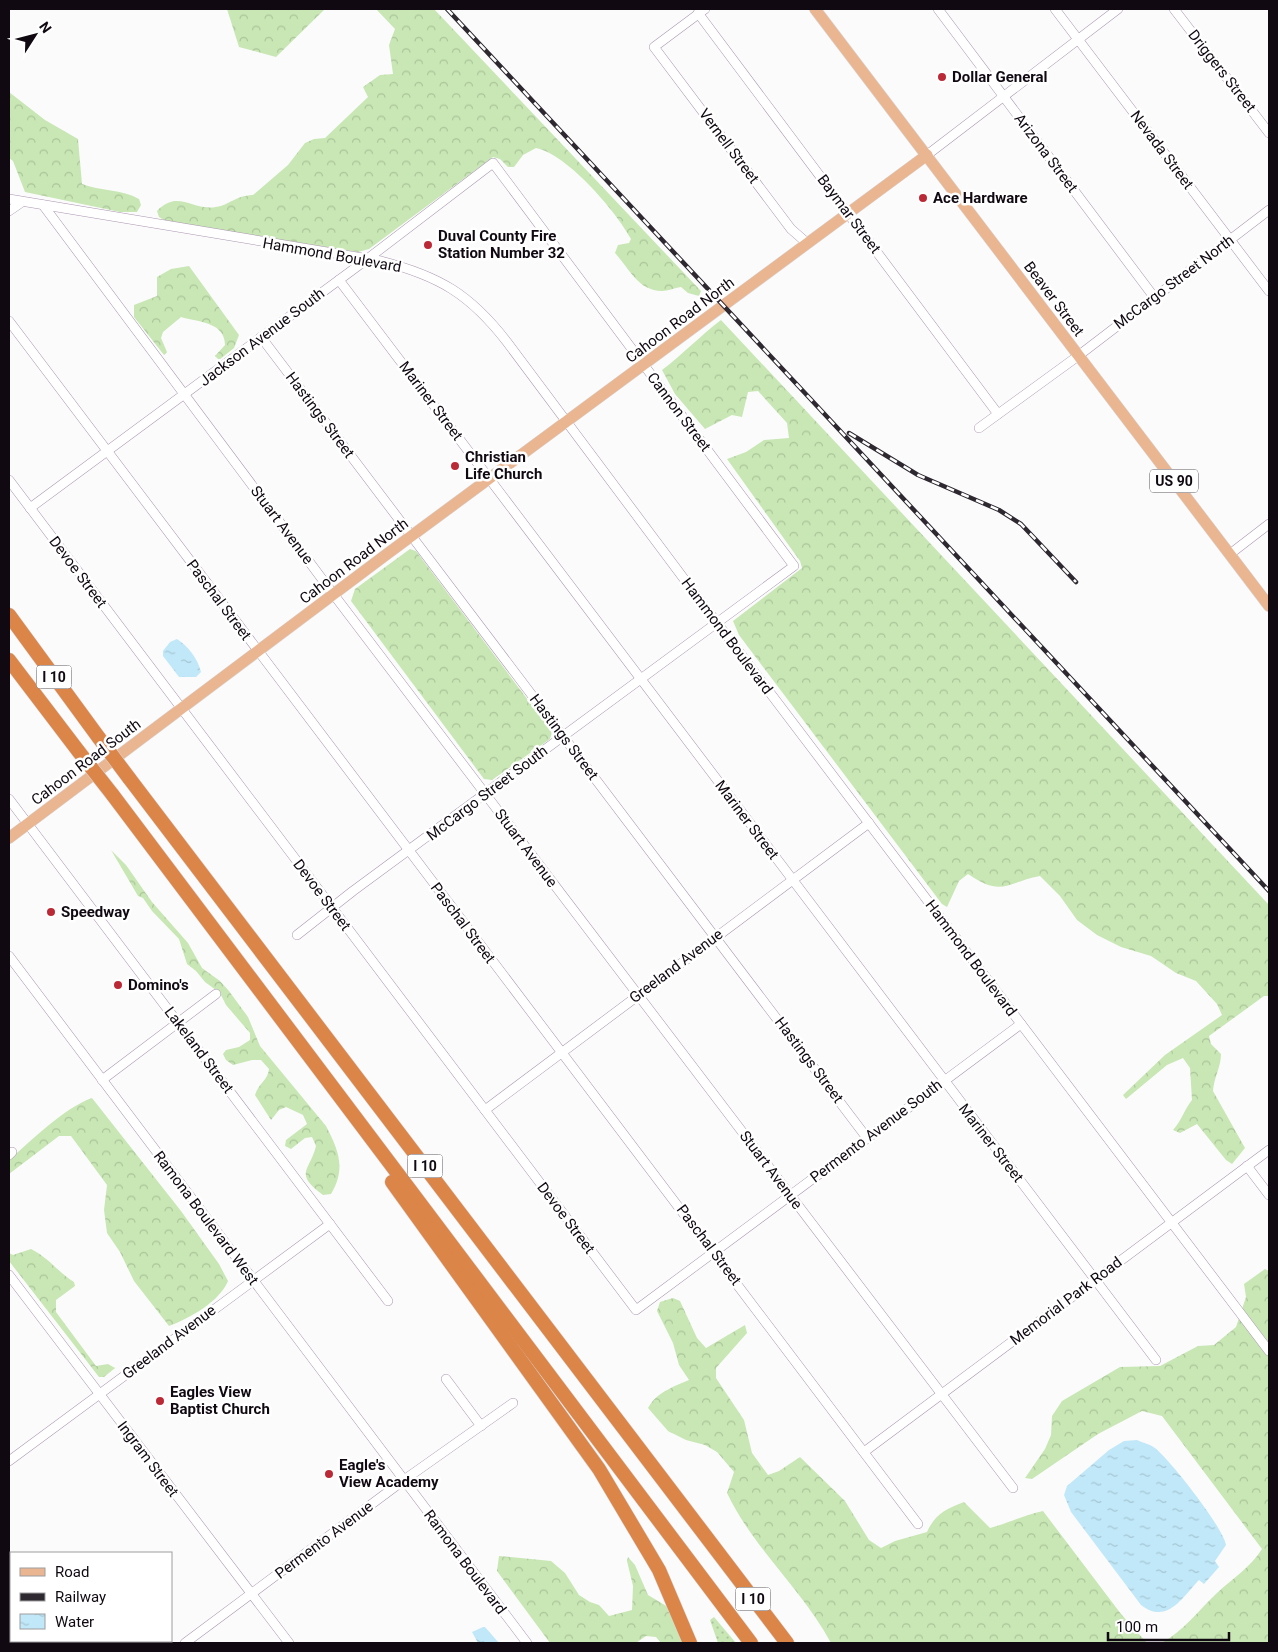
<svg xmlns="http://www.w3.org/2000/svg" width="1278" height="1652" font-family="Roboto,sans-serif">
<defs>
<pattern id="grass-dots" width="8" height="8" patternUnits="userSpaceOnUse" patternTransform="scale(1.25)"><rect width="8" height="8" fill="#c8e7b4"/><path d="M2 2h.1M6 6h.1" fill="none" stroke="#abc59a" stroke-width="1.8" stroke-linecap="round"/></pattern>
<pattern id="forest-crowns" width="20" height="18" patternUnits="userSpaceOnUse" patternTransform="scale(1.25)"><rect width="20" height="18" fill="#c8e7b4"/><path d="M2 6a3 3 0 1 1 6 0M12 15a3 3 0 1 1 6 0" fill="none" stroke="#abc59a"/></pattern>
<pattern id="water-ripples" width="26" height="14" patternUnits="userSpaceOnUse" patternTransform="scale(1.25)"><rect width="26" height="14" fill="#c1e8f8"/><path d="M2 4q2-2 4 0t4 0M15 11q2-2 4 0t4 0" fill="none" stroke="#a5c6d4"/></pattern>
</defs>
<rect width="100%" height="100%" fill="#fbfbfb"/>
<polygon fill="url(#grass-dots)" points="714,1617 736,1643 718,1643 710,1620"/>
<g fill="url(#forest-crowns)">
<polygon points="227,9 325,9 276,57 239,47"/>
<path d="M376 9H434L701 291 699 296 688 293 681 287C674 288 668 291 662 291 638 291 629 268 615 253L618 245 629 243 631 239C616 211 567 154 536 148L523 155 514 167H508L500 159 493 157 369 249 358 252 169 223 159 217 157 211C178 189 192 211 216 207 230 205 234 196 253 195L288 165 305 143 314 139 325 138 368 97 363 87 380 75 393 74 389 45 395 29Z"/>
<path d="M9 92 45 120 78 139 82 184C100 191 122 189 139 199L141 205 137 212H120L25 192 13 161 9 158Z"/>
<path d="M189 266 239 335 234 348 219 360 215 356 225 345C225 322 198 322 181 317L163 332 161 338 167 352 164 355 134 317V305L157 296V277L171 269Z"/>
<path d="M721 320 1269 905V996H1264L1209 1036 1211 1044 1221 1054C1221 1067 1214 1077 1213 1091L1245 1148 1232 1164 1226 1160 1197 1124 1180 1133 1173 1130C1182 1120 1184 1110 1192 1100L1190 1068 1183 1058 1167 1065 1126 1099 1123 1095 1165 1055 1222 1015 1217 1004 1196 981 1176 973 1151 956 1121 947 1097 935 1077 920 1060 896 1040 876C1005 883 1002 897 968 874L959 881 947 907 942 904 739 635 733 621 802 568 800 561 727 459 746 452 764 440 789 438 787 423 758 391 748 392 742 417 732 415 705 429 675 394 662 370C683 354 700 336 721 320Z"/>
<polygon points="410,549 416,551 552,732 550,739 492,780 484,779 351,601 355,589"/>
<path d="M111 850 126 865 152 902 188 943 202 968 220 981 229 991 248 1017 260 1046 326 1126C339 1151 346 1169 331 1194L323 1195C293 1173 310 1171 316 1146L312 1137 305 1138 291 1149 285 1146 286 1140 307 1124 303 1115 286 1107 279 1110 271 1120 255 1095C258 1084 268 1080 269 1069L261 1060H252L233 1065 226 1060 223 1054 226 1050 239 1047 250 1040V1033L226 1005 220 993 205 982 196 971 187 964 179 939 152 911 143 898 138 896Z"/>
<path d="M92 1098 181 1211 219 1264 228 1281C219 1302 190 1318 169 1326L134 1281 120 1252 107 1233 104 1210 107 1185 71 1136H59L9 1174V1160C32 1140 64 1108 92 1098Z"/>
<path d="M31 1249C49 1258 58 1272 74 1282L75 1286 56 1300V1312L96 1366 108 1364 115 1368 104 1377H99L9 1261V1253L13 1255Z"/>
<path d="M1265 1269 1269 1271V1643H1162C1183 1631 1199 1610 1217 1593 1233 1578 1250 1568 1262 1549L1162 1416 1142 1411 1098 1434 1032 1479 1025 1478 1045 1449 1051 1435 1052 1416 1062 1401 1120 1367 1160 1366 1198 1346 1214 1345 1236 1327 1246 1297 1244 1284Z"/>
<path d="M673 1298 680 1301 697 1338 706 1348 745 1325 747 1333 716 1368V1378L744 1420 752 1453 768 1475 779 1471 800 1457 845 1501 869 1540 881 1548 895 1541 927 1532C935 1514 946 1509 964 1502L990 1528C1009 1523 1024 1515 1043 1511L1121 1614 1147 1643H831C802 1589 753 1548 727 1493L734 1472 717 1452 705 1445 686 1440 668 1431 648 1408C657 1392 673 1387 689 1380L679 1365 673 1343 657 1311 660 1302Z"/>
<polygon points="499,1556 551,1561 565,1573 579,1595 590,1602 599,1605 609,1616 632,1610 633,1586 627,1561 628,1557 635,1565 648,1595 673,1610 687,1643 661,1643 656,1637 646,1636 636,1643 550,1643 497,1571"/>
</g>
<g fill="url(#water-ripples)">
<path d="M177 639C188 646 198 659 201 672L196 677H179L163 656V651L170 642Z"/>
<path d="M1137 1440C1143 1443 1150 1444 1155 1448 1170 1460 1223 1527 1226 1545L1215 1561 1219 1567 1204 1584 1199 1580C1182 1598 1167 1625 1141 1605L1071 1512 1064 1495 1067 1486 1109 1450 1124 1441Z"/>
<polygon points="483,1627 485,1627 499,1643 478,1643 472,1632"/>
</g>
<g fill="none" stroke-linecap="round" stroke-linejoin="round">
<defs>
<g id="minor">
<polyline points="705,9 654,47 791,229 807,243"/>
<polyline points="938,9 1154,297"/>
<polyline points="1055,9 1269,291"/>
<polyline points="1174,9 1269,133"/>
<polyline points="698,13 998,414"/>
<polyline points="927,155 1118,9"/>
<path d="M9 199 381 261C439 276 470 294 507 342L705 607 1269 1351"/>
<polyline points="43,205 334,595 1013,1488"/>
<polyline points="9,211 22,202"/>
<polyline points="339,280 1156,1360"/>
<polyline points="9,321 918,1524"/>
<polyline points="261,337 867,1138"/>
<polyline points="979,428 1078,356 1269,210"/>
<polyline points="9,480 636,1310 1021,1024"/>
<polyline points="30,508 366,260 493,163 794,566 353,891 297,935"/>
<polyline points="1230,554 1269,524"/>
<polyline points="9,799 388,1301"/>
<polyline points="9,956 527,1643"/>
<polyline points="102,1080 216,994"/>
<polyline points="485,1110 869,823"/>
<polyline points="9,1155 12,1152"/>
<polyline points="1247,1166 1269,1195"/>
<polyline points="9,1275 289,1643"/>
<polyline points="446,1379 481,1426"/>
<polyline points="864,1452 1269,1150"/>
<polyline points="9,1461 330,1224"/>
<polyline points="9,1592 11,1596"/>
<polyline points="45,1641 47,1643"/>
<polyline points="185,1643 404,1480 513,1403"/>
</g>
<g id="major">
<polyline points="815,9 1269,606"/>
<polyline points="9,838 387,554 927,155"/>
</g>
<g id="highway">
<polyline points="9,615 99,738"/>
<polyline points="9,660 79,752"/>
<polyline points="129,778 787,1643"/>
<polyline points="112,794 751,1643"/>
<polyline points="392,1182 599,1469 659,1570 690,1643"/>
</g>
</defs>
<use href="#minor" stroke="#aa96b0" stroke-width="10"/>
<use href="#major" stroke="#d9d8d9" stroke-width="12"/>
<use href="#highway" stroke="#d9d8d9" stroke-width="15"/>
<use href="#minor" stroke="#fff" stroke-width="9"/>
<use href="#major" stroke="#eab692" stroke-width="11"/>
<use href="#highway" stroke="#dc8549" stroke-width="14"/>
<defs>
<g id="rail">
<polyline points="447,9 1269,891"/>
<polyline points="849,433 918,475 999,510 1021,524 1076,582"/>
</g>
</defs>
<use href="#rail" stroke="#2e2830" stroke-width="4.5"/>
<use href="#rail" stroke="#fff" stroke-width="2.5" stroke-dasharray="8" stroke-linecap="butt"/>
<defs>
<g id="highway-bridge">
<polyline points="99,738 129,778"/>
<polyline points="79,752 112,794"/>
</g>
</defs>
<use href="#highway-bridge" stroke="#d9d8d9" stroke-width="15" stroke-linecap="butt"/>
<use href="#highway-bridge" stroke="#dc8549" stroke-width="14"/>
</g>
<g fill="#ba2935" stroke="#fff" stroke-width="2">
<circle cx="942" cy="77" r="5"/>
<circle cx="923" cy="198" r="5"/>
<circle cx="428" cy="245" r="5"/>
<circle cx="455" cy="466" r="5"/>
<circle cx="51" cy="912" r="5"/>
<circle cx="118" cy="985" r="5"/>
<circle cx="160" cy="1401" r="5"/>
<circle cx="329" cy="1474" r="5"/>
</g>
<g text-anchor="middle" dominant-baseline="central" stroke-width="5" stroke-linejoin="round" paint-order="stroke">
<g fill="#fff" stroke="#585359" stroke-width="1">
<rect x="1150" y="469.5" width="48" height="23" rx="4"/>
<rect x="36.5" y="665.5" width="35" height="23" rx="4"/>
<rect x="407.5" y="1154.5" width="35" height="23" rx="4"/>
<rect x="735.5" y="1587.5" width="35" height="23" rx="4"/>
</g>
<g font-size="14" font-weight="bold" fill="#100912">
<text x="1174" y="481">US 90</text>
<text x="54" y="677">I 10</text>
<text x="425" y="1166">I 10</text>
<text x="753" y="1599">I 10</text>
</g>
<g font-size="15" fill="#100912" stroke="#fff">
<text transform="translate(1222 71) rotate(52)">Driggers Street</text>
<text transform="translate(729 146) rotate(53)">Vernell Street</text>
<text transform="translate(1162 150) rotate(53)">Nevada Street</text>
<text transform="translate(1046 153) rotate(53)">Arizona Street</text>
<text transform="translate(849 214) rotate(53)">Baymar Street</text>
<text transform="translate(332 255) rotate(10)">Hammond Boulevard</text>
<text transform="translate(1174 282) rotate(-37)">McCargo Street North</text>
<text transform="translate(1054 299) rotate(53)">Beaver Street</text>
<text transform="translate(680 320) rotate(-37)">Cahoon Road North</text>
<text transform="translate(262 337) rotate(-37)">Jackson Avenue South</text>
<text transform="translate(431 401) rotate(53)">Mariner Street</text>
<text transform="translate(679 412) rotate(53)">Cannon Street</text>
<text transform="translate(320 415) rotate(53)">Hastings Street</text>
<text transform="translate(282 525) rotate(53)">Stuart Avenue</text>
<text transform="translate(354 561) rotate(-37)">Cahoon Road North</text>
<text transform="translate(78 572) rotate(53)">Devoe Street</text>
<text transform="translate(219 600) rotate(53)">Paschal Street</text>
<text transform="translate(727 636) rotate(53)">Hammond Boulevard</text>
<text transform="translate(564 737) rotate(53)">Hastings Street</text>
<text transform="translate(86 762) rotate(-37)">Cahoon Road South</text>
<text transform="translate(487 793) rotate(-37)">McCargo Street South</text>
<text transform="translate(747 820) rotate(53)">Mariner Street</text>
<text transform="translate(526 848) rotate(53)">Stuart Avenue</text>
<text transform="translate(322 895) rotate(53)">Devoe Street</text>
<text transform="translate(463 923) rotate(53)">Paschal Street</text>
<text transform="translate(971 958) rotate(53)">Hammond Boulevard</text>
<text transform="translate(676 966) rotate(-37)">Greeland Avenue</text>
<text transform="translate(199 1050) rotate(53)">Lakeland Street</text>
<text transform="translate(809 1060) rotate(53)">Hastings Street</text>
<text transform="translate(876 1131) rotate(-37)">Permento Avenue South</text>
<text transform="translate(991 1143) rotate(52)">Mariner Street</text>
<text transform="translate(771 1170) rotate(53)">Stuart Avenue</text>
<text transform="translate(206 1218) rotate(53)">Ramona Boulevard West</text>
<text transform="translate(566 1218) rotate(53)">Devoe Street</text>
<text transform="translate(709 1245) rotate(53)">Paschal Street</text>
<text transform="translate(1066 1301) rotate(-37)">Memorial Park Road</text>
<text transform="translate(169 1342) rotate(-37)">Greeland Avenue</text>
<text transform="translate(148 1459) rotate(53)">Ingram Street</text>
<text transform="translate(324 1540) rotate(-37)">Permento Avenue</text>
<text transform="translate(465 1562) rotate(53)">Ramona Boulevard</text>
</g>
<g font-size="15" font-weight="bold" fill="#100912" stroke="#fff" text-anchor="start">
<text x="952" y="77">Dollar General</text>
<text x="933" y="198">Ace Hardware</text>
<text x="438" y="236">Duval County Fire<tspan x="438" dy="17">Station Number 32</tspan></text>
<text x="465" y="457">Christian<tspan x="465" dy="17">Life Church</tspan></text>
<text x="61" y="912">Speedway</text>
<text x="128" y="985">Domino's</text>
<text x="170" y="1392">Eagles View<tspan x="170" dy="17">Baptist Church</tspan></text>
<text x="339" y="1465">Eagle's<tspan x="339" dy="17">View Academy</tspan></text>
</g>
</g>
<rect width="1278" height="1652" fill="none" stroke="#100912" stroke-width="20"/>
<rect x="10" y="1552" width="162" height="90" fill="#ffffff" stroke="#9f9da0"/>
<rect x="20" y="1568" width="25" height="8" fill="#eab692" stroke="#9f9da0"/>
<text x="55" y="1577" font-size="15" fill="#100912">Road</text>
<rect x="20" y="1593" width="25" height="8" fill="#2e2830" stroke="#9f9da0"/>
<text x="55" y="1602" font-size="15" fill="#100912">Railway</text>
<rect x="20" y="1614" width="25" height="15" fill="url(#water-ripples)" stroke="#9f9da0"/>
<text x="55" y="1627" font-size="15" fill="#100912">Water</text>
<g transform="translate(35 35) rotate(54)" stroke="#ffffff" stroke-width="4" paint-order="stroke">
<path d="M0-4L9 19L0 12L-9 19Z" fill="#100912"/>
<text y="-8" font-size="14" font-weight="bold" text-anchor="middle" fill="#100912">N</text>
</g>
<path d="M1108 1632v8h121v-8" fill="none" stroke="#100912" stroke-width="2.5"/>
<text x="1116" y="1632" font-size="15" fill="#100912" stroke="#ffffff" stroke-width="4" paint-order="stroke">100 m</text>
</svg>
